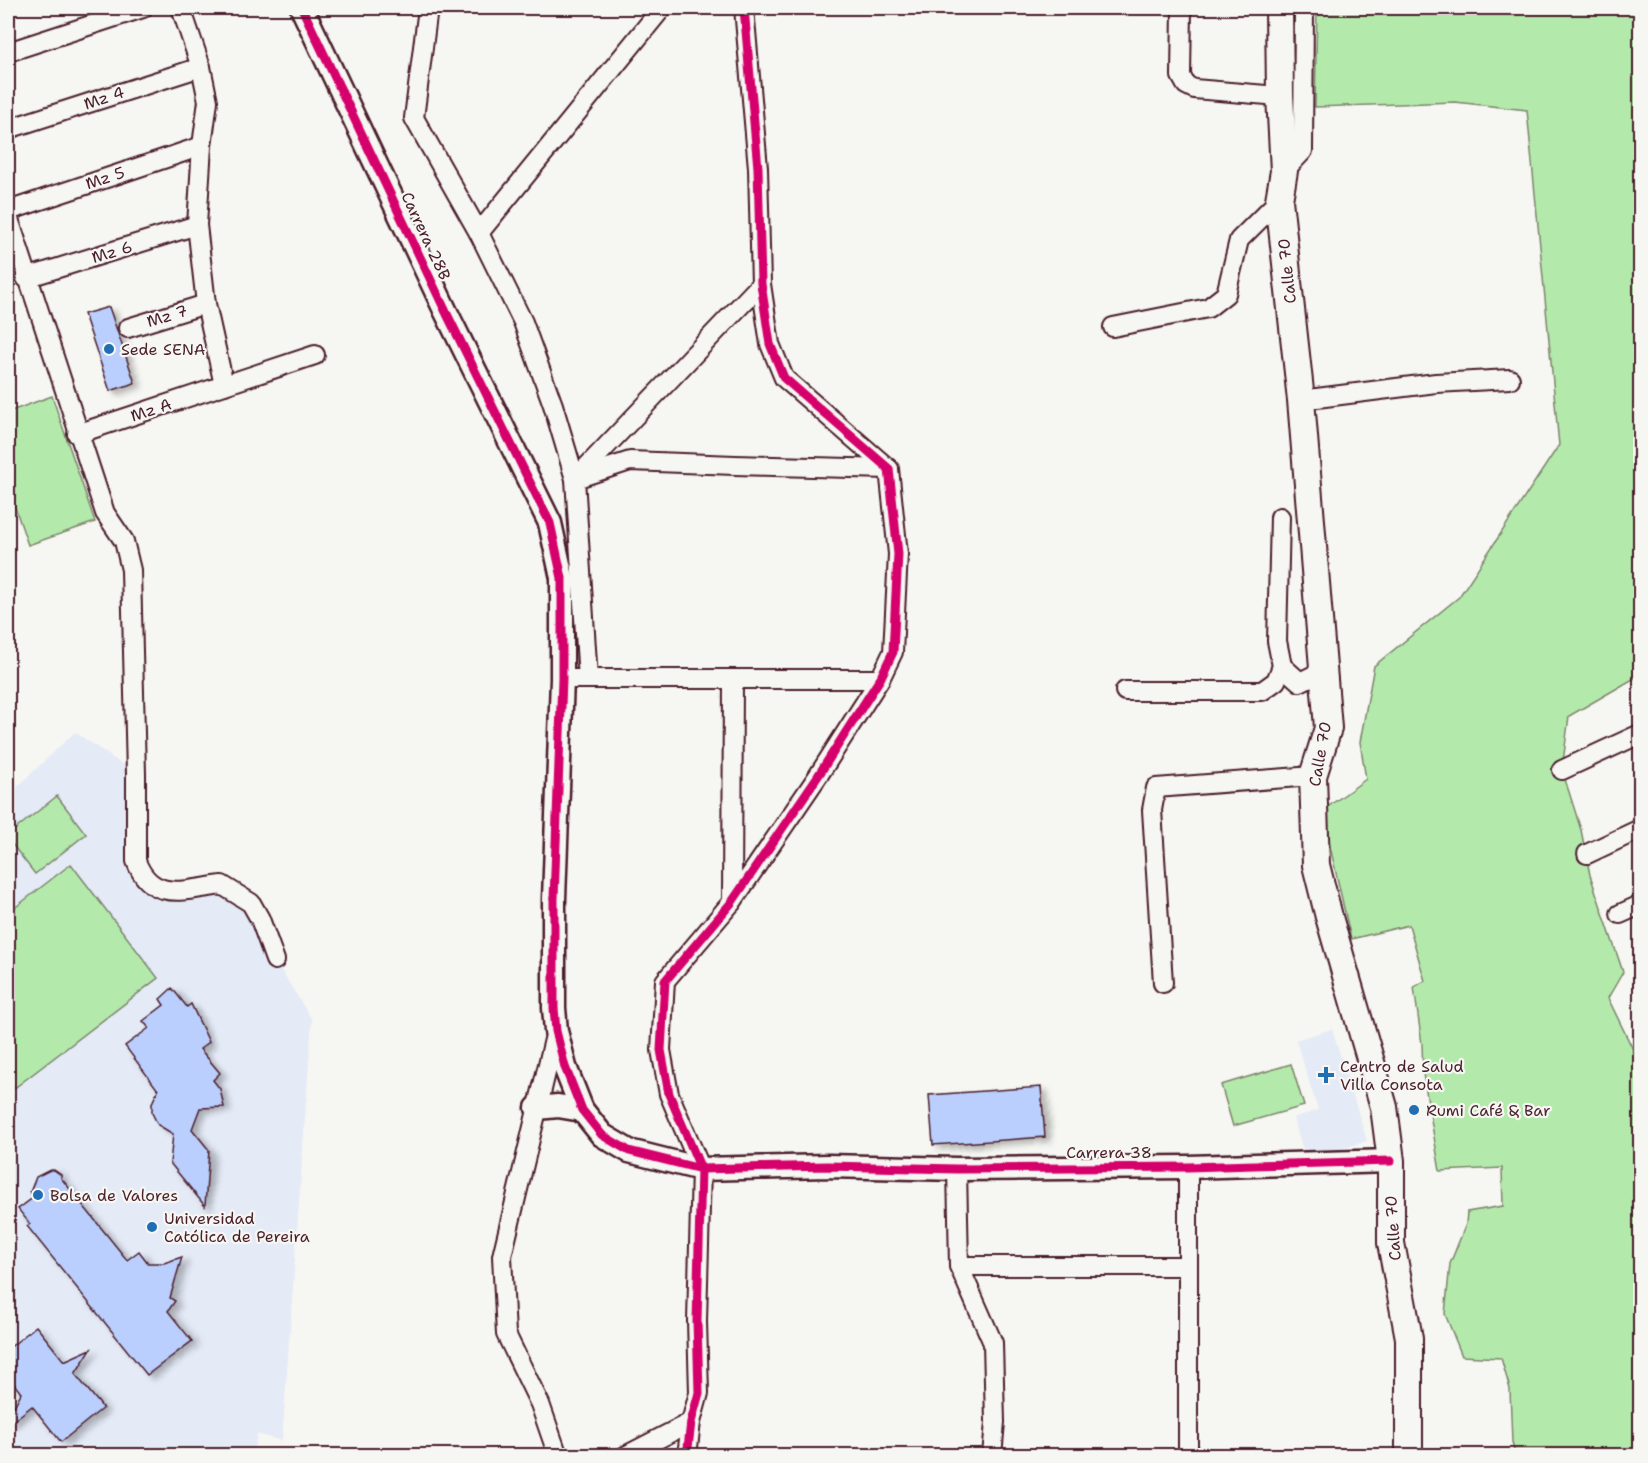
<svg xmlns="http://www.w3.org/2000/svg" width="1648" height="1463" font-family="'Shantell Sans',sans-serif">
<defs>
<filter id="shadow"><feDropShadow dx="6" dy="4" stdDeviation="3" flood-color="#0004"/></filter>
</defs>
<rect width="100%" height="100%" fill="#f6f6f2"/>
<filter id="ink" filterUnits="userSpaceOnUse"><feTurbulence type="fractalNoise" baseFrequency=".0167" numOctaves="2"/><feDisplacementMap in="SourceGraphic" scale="12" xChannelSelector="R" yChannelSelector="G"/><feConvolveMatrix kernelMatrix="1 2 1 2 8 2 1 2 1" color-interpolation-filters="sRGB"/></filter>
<g filter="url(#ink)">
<g fill="#e4eaf6">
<polygon points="75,732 136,774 135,848 153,887 222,885 251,903 275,960 312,1020 282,1441 257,1434 253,1455 8,1456 8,791 13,791"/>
<polygon points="1332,1029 1367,1141 1306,1159 1293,1118 1318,1110 1296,1040"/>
</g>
<g fill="#b3eaac" stroke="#7e846c" stroke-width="1.5">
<polygon points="1317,8 1640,8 1640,675 1569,716 1562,770 1581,830 1590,875 1623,972 1608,998 1640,1064 1640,1455 1515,1455 1512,1442 1510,1389 1501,1358 1462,1356 1445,1314 1450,1264 1466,1224 1467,1212 1503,1206 1502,1168 1440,1171 1423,1074 1422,1044 1414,987 1425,981 1409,925 1351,939 1322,811 1366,779 1360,742 1374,666 1459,597 1559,445 1527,110 1455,102 1315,107"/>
<polygon points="52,396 95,522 28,545 8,487 8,412"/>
<polygon points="57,796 86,834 35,874 8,839 8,835"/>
<polygon points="71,864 158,978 8,1093 8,913"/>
<polygon points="1291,1064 1304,1106 1233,1126 1221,1085"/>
</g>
<g fill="#bacffe" stroke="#4a1f2b" stroke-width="1.5" filter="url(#shadow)">
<polygon points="109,307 135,383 110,391 84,314"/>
<polygon points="172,988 187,1007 191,1004 209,1042 200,1049 220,1073 213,1080 220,1089 224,1107 200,1108 192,1129 209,1150 205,1206 170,1163 173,1134 158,1125 152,1113 152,1103 158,1090 125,1046 149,1028 143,1021 164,1005 160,999"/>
<polygon points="1041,1087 1045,1137 933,1145 929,1095"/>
<polygon points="50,1170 54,1170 61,1175 61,1178 127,1260 139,1251 148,1263 164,1263 182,1257 170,1298 175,1301 168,1311 192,1341 147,1375 27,1226 30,1224 18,1209 34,1197 30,1192 36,1177"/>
<polygon points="36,1326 64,1361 91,1349 75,1374 103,1408 61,1442 32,1406 8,1425 8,1418 21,1393 8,1376 8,1349"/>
</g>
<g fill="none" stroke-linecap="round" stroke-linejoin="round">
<defs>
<g id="minor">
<polyline points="181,8 201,67 208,101 202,146 197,225 206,304 224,385"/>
<polyline points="428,8 414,118 479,233 523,322 553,405 575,479 588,679"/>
<polyline points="1182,8 1181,76 1186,85 1194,89 1280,96"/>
<polyline points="8,52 143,8"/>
<polyline points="8,129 201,67"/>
<polyline points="1284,171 1303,151 1304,8"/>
<polyline points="8,211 202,146"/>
<path d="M8 216 105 513 124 541 131 570 136 774V861C152 904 187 889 222 885L251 903 260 919 275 960"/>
<polyline points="479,233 662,8"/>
<polyline points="26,278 197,225"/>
<polyline points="1113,327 1208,308 1226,294 1239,240 1279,200"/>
<polyline points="128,328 206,304"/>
<polyline points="1301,400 1436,383 1510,379"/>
<polyline points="77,434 315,355"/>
<polyline points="576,478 761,284"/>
<polyline points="575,479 630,461 735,465 889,469"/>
<polyline points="1280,517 1277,641 1282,666 1300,682 1324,670"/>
<polyline points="562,679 880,679"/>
<polyline points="1125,691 1262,691 1276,681 1282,666"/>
<polyline points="1562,770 1640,734"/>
<polyline points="1587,854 1640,829"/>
<polyline points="732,902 733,680"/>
<polyline points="1620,914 1640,905"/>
<polyline points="1163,983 1152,810 1156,788 1313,776"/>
<polyline points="556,1031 502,1256 506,1334 540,1404 558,1456"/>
<polyline points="1188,1167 1188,1456"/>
<polyline points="957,1169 959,1266 993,1343 995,1422 992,1456"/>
<polyline points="959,1266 1187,1266"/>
<polyline points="625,1456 691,1422"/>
<polyline points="687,1456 691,1422 699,1393 697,1321 701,1169 669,1094 661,1050 665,981 732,902 818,776 880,679 893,652 898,554 889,469 784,378 770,344 761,284 758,168 744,8"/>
</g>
<g id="tertiary">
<polyline points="302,8 445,310 550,523 562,578 562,679 554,899 554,1008 556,1031 565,1067 582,1110 602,1135 629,1151 701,1169 827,1166 957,1169 1188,1167 1391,1161"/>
<polyline points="537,1108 558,1106 582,1110"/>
</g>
<polyline id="secondary" points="1279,8 1280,96 1284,171 1279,200 1301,400 1328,728 1313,776 1316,865 1329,917 1384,1107 1391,1161 1391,1243 1409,1338 1409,1456"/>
</defs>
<use href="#minor" stroke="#4a1f2b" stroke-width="22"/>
<use href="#tertiary" stroke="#4a1f2b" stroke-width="27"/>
<use href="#secondary" stroke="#4a1f2b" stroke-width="30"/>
<use href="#minor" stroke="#f6f6f2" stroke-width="18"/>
<use href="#tertiary" stroke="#f6f6f2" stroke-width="22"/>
<use href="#secondary" stroke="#f6f6f2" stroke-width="26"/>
<defs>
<g id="cycleway">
<polyline points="302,8 445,310 550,523 562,578 562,679 554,899 554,1008 556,1031 565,1067 582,1110 602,1135 629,1151 701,1169 827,1166 957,1169 1188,1167 1391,1161"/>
<polyline points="687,1456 691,1422 699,1393 697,1321 701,1169 669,1094 661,1050 665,981 732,902 818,776 880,679 893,652 898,554 889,469 784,378 770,344 761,284 758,168 744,8"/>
</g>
</defs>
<use href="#cycleway" stroke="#f6f6f2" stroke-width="13"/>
<use href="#cycleway" stroke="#d6006c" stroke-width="9"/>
</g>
</g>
<g fill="#1f6fb2" stroke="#f6f6f2" stroke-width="2">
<circle cx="109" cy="349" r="6"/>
<path d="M1323 1066h6v6h6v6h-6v6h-6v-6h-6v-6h6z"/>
<circle cx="1414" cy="1110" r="6"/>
<circle cx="38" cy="1195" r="6"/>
<circle cx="152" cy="1227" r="6"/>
</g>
<g text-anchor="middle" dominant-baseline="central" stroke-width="4.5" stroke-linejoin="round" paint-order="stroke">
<g font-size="16" fill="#4a1f2b" stroke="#f6f6f2">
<text transform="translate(104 98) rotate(-18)">Mz 4</text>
<text transform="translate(105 178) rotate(-18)">Mz 5</text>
<text transform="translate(426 236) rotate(65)">Carrera 28B</text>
<text transform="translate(112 252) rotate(-17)">Mz 6</text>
<text transform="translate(1287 271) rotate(-96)">Calle 70</text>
<text transform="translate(167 316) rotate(-17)">Mz 7</text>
<text transform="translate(151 410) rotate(-18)">Mz A</text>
<text transform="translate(1320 754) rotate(-80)">Calle 70</text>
<text x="1109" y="1152">Carrera 38</text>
<text transform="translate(1393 1228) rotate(-94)">Calle 70</text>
</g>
<g font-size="16" fill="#4a1f2b" stroke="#f6f6f2" text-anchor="start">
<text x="121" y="349">Sede SENA</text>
<text x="1340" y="1066">Centro de Salud<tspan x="1340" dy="18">Villa Consota</tspan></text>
<text x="1426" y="1110">Rumi Café &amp; Bar</text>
<text x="50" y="1195">Bolsa de Valores</text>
<text x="164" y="1218">Universidad<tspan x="164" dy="18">Católica de Pereira</tspan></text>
</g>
</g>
<rect width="1648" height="1463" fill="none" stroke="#f6f6f2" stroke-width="30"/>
<rect x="15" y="15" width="1618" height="1433" fill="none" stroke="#4a1f2b" stroke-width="2" filter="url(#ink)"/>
</svg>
